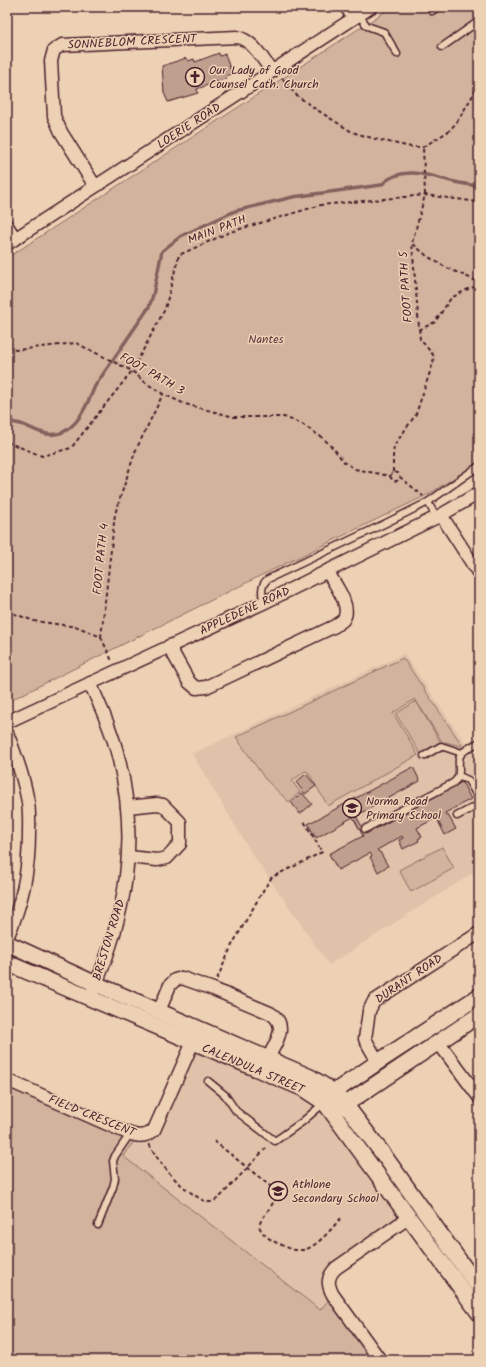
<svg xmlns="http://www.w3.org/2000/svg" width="486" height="1367" font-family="Kalam,sans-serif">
<rect width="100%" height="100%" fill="#edd1b4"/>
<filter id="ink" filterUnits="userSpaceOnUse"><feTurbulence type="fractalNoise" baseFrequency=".025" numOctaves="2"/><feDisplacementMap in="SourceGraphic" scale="8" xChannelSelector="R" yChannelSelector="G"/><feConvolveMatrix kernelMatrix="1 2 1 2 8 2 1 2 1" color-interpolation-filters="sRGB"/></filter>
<g filter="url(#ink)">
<g fill="#dfc2a9">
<polygon points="404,654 479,763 479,869 329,965 251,852 192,754"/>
<polygon points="193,1042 325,1103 408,1218 336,1268 333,1295 320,1310 122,1156 138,1136 144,1136"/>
</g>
<g fill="#d2b49e" stroke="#8e6a64">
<polygon points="392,7 479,7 479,462 429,494 260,576 7,702 7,258"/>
<polygon points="403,658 462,745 461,746 445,742 443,743 415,699 393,713 418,755 328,806 308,772 305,771 292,781 300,792 289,802 265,779 236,737"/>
<polygon points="416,701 441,743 421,755 396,714"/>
<polygon points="442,847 454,868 411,892 399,870"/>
<polygon points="7,1080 138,1136 123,1156 320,1310 333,1295 380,1360 7,1360"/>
</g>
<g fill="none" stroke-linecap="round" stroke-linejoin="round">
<path stroke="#85605d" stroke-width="3.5" d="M7 422C21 422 27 427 40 432 71 444 85 410 95 386L149 307 153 295 162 251 181 236 235 211 293 197 381 185C403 164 429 176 455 182 463 184 471 185 479 186"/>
</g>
<g fill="#bf9f8e" stroke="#4a1f2b">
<polygon points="219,53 220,56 225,54 232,74 226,76 227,78 197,89 198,93 168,102 164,93 162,66 186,58 188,61 194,59 195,62"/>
<polygon points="413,767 420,781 356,816 366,834 462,782 471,799 445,813 446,816 448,815 456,829 445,835 438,821 440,820 438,817 417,828 422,837 418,839 419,841 403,849 399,840 403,838 402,836 377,850 379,852 380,852 388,866 378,872 370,857 372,856 370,853 338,870 329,854 363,836 353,817 316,838 308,824"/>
<polygon points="306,774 316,786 305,794 296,782"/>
<polygon points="302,793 312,804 300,814 291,802"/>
</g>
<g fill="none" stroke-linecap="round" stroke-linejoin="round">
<defs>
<g id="service">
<polyline points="429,7 432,11 438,7"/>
<polyline points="359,15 367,26 384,32 397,54"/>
<polyline points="442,47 479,21"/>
<polyline points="428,502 436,517"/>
<path d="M263 603C262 593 260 585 268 579L386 523 428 502 479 466"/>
<polyline points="424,756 441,746 462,753"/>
<polyline points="459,776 468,780 479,799"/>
<polyline points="457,816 478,805 479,803"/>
<path d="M365 829 453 783C465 774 454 761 462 753 466 749 474 745 479 742"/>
<polyline points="208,1081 225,1095 236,1111 275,1141 302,1122 324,1103"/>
<polyline points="98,1225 113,1187 115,1179 113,1161 115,1156 130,1134"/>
</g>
<g id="minor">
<polyline points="346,7 354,18"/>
<path d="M95 186 61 132 54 116 51 61 54 50 62 45 237 37C254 41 262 59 272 71"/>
<polyline points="7,226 15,238"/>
<polyline points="7,244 371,7"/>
<polyline points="441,515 479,574"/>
<path d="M169 646 189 682 196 688 206 687 335 626C337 624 341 622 343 620 353 607 334 583 327 571"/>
<path d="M90 683C101 708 113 733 119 760 139 841 126 915 93 991"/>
<polyline points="7,722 263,603 441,515 479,493"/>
<path d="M7 733C15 754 23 775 27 797 30 809 29 822 29 834 29 872 22 903 7 938"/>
<polyline points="127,807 157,804 163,805 180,822 180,844 167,858 157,860 129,857"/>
<path d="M159 1011 170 985 175 980 182 978 213 989 270 1013C290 1025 275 1044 268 1058"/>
<polyline points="438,1042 479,1097"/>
<polyline points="378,1062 365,1039 369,1011 374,1001 479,933"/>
<path d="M7 1080 123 1131C135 1136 144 1139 154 1130L193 1042"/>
<path d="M380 1360 333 1295C327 1284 327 1277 336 1268L408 1218"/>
</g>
<g id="tertiary">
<polyline points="7,943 96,984 310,1077 331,1090 345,1104 383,1154 479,1288"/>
<polyline points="7,963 302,1088 325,1103 479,1313"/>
<polyline points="328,1099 334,1092 378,1062 479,996"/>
<polyline points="337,1110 479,1015"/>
</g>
</defs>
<use href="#service" stroke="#4a1f2b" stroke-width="9"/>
<use href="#minor" stroke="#4a1f2b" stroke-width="15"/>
<use href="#tertiary" stroke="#4a1f2b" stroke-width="18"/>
<g stroke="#4a1f2b" stroke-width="2" stroke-dasharray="4 3" stroke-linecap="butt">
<polyline points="282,78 295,94 314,108 352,132 375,139 411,147 423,147"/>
<polyline points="423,147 449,131 457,122 479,85"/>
<polyline points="413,244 427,256 445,267 479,282"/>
<polyline points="419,330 435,322 451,298 470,288 479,286"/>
<polyline points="7,348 16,350 76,343 132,371 146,383 163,394 185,404 234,417 284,417 302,424 324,439 334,449 344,462 355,469 390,476"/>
<polyline points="7,442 42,456 71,448 132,371 165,309 179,255 230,232 321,205 425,195 479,202"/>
<polyline points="393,472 393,457 394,446 416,414 433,363 434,356 420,339 412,243 425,195 423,147"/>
<polyline points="390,476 393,472 398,473 400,477 423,496"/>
<polyline points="390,476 391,478 394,481 397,481 400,477"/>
<polyline points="7,611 34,621 78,627 101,637 115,514 135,452 163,394"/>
<polyline points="101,637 112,661"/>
<polyline points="217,979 232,945 264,889 272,877 301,863 322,852 304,821"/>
<path d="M214 1141 274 1189C280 1202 262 1214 259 1226 262 1234 270 1240 277 1243 285 1246 292 1251 301 1250 315 1250 332 1228 341 1218"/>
<path d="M149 1144C160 1164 174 1181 193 1194 198 1197 203 1202 210 1202 214 1202 217 1199 221 1196L268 1146"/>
</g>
<use href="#service" stroke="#edd1b4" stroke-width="6"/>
<use href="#minor" stroke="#edd1b4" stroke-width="12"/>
<use href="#tertiary" stroke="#edd1b4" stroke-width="15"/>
</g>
</g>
<defs>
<symbol id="church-ring" viewBox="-11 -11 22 22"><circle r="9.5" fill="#edd1b4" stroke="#4a1f2b" stroke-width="1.5"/><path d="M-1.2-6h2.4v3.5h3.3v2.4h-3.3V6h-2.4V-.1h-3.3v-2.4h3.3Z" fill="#4a1f2b"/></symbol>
<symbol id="school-ring" viewBox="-11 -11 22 22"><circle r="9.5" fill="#edd1b4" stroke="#4a1f2b" stroke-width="1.5"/><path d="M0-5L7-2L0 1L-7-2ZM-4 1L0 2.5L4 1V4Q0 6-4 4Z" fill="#4a1f2b"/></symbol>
</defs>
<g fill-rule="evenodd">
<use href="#church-ring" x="184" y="66" width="22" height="22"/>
<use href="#school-ring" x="341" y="797" width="22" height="22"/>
<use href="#school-ring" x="267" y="1180" width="22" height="22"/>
</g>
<g text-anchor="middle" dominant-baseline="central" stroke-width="3" stroke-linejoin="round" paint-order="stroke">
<g font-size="12" fill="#4a1f2b" stroke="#edd1b4">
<text transform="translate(132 42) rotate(-3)">SONNEBLOM CRESCENT</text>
<text transform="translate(189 126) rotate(-33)">LOERIE ROAD</text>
<text transform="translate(217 230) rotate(-21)">MAIN PATH</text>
<text transform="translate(406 287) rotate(-94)">FOOT PATH 5</text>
<text transform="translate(152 374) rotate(30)">FOOT PATH 3</text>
<text transform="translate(101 559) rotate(-84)">FOOT PATH 4</text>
<text transform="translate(245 611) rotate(-25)">APPLEDENE ROAD</text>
<text transform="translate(109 940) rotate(-73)">BRESTON ROAD</text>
<text transform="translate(409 979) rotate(-34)">DURANT ROAD</text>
<text transform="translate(253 1069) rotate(23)">CALENDULA STREET</text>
<text transform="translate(92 1116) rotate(22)">FIELD CRESCENT</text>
</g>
<g font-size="12" fill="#4a1f2b" stroke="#edd1b4" text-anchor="start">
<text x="209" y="70">Our Lady of Good<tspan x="209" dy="14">Counsel Cath. Church</tspan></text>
<text x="366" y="801">Norma Road<tspan x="366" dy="14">Primary School</tspan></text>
<text x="292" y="1184">Athlone<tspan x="292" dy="14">Secondary School</tspan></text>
</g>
<g font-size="12" fill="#5e353c" stroke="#edd1b4">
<text x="266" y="339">Nantes</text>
</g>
</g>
<rect width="486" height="1367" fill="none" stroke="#edd1b4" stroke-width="24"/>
<rect x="12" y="12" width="462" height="1343" fill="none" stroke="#4a1f2b" stroke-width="1.5" filter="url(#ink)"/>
</svg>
